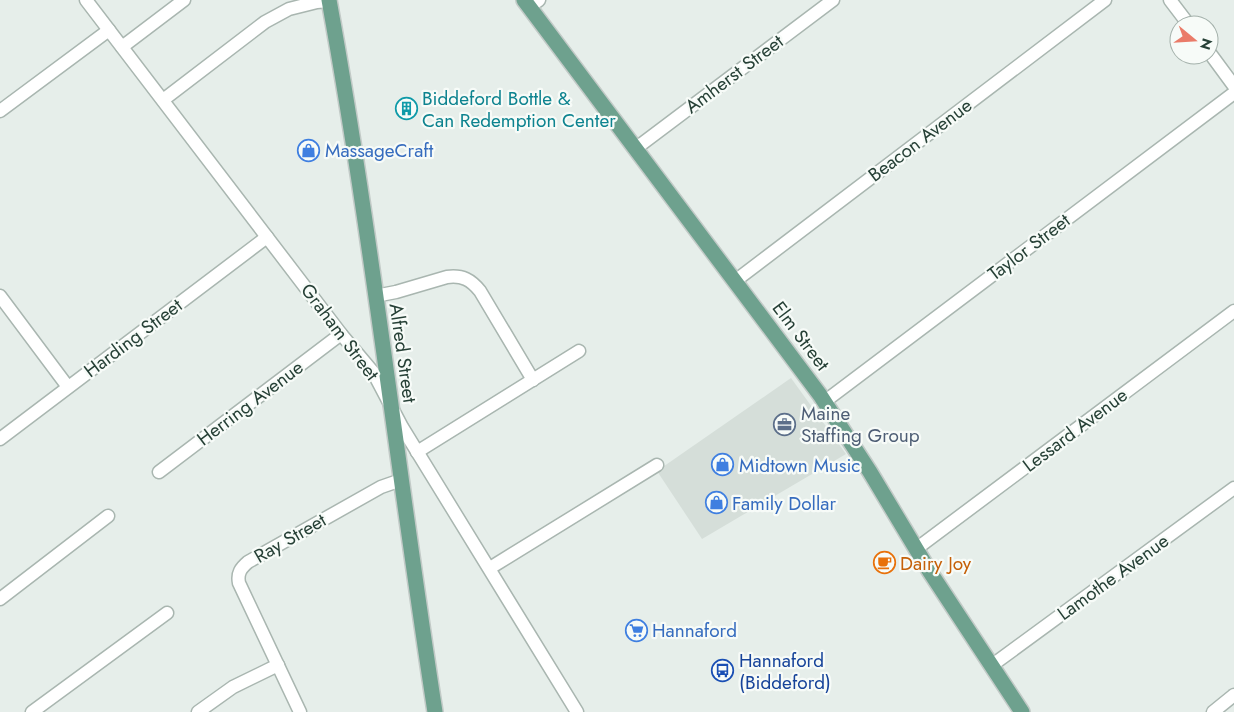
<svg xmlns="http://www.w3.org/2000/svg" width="1234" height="712" font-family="Jost,sans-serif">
<rect width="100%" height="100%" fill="#e6eeea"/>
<polygon fill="#d5ded9" points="791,378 846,454 702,539 657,471"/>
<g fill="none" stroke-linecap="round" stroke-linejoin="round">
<defs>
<g id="minor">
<polyline points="86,0 341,334 373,372 402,427 577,712"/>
<polyline points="1170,0 1189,25"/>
<polyline points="529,7 539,0"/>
<polyline points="122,47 184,0"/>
<polyline points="1209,52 1234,86"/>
<polyline points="163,100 265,22 289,9 317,2 329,1"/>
<polyline points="0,111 109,30"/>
<polyline points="635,149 833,0"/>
<polyline points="735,281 1105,0"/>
<polyline points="0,296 68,387"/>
<path d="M375 296 396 292 447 277C463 275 471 280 480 291L533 380"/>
<polyline points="824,402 1234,93"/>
<polyline points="0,439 267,237"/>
<polyline points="417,452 579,351"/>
<polyline points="159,472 341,334"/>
<polyline points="916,549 1234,311"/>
<polyline points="490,568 657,465"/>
<polyline points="0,599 108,516"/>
<polyline points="991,666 1234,488"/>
<polyline points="32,712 167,613"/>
<polyline points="198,712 233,687 278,665"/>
<path d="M300 712 239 583C237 573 241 568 248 562L381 487 401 480"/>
<polyline points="1213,712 1234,695"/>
</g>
<g id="major">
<path d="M329 0C372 236 398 475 435 712"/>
<polyline points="524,0 820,395 870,472 930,572 1022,712"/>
</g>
</defs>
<use href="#minor" stroke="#a9b6b0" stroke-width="15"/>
<use href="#major" stroke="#c2cac7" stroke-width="18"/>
<use href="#minor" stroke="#fff" stroke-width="12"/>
<use href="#major" stroke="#6ea18e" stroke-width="15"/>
</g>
<defs>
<symbol id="building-ring" viewBox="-11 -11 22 22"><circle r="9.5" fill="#f7fbf8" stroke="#0f9aa8" stroke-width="1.5"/><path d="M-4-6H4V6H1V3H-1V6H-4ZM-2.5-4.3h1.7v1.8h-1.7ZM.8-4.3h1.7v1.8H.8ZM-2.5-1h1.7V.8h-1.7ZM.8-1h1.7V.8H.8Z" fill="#0f9aa8"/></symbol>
<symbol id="shop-ring" viewBox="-11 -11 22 22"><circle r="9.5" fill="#f7fbf8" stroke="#3f7fe0" stroke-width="1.5"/><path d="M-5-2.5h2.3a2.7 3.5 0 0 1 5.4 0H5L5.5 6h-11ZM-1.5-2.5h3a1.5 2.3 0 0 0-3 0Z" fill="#3f7fe0"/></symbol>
<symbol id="office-ring" viewBox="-11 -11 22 22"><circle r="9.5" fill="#f7fbf8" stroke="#5c6f8a" stroke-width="1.5"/><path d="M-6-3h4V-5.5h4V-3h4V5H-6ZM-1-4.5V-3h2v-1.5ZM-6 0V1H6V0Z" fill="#5c6f8a"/></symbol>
<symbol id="cafe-ring" viewBox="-11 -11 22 22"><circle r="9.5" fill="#f7fbf8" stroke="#e8710a" stroke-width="1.5"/><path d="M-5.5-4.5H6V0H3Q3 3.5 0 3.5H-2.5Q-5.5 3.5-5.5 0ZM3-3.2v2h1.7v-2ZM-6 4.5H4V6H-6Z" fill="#e8710a"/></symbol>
<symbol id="supermarket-ring" viewBox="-11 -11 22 22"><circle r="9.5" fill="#f7fbf8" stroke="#3f7fe0" stroke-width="1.5"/><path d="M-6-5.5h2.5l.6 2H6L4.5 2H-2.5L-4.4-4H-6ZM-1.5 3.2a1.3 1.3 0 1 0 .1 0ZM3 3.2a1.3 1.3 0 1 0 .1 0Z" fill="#3f7fe0"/></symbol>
<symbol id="bus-ring" viewBox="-11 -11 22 22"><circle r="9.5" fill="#f7fbf8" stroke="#1a4fb4" stroke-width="1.5"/><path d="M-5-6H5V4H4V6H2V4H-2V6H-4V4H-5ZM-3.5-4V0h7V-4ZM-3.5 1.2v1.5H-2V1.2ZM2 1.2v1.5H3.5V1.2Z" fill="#1a4fb4"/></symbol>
</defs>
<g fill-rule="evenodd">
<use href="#building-ring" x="394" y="96" width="25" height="25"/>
<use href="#shop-ring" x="296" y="138" width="25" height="25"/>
<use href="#office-ring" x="772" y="412" width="25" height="25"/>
<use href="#shop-ring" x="710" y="452" width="25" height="25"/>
<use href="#shop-ring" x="704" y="490" width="25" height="25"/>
<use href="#cafe-ring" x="872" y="550" width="25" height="25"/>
<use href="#supermarket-ring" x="624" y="618" width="25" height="25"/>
<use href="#bus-ring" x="710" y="658" width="25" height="25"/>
</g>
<g text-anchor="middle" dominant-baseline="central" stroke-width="4.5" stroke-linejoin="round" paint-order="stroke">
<g font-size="19" fill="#264036" stroke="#f7fbf8">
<text transform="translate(734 74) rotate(-37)">Amherst Street</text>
<text transform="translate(920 140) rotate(-37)">Beacon Avenue</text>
<text transform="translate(1029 247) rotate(-37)">Taylor Street</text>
<text transform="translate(340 332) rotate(53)">Graham Street</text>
<text transform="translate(801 336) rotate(53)">Elm Street</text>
<text transform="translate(133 338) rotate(-37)">Harding Street</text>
<text transform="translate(403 353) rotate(82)">Alfred Street</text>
<text transform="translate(250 403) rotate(-37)">Herring Avenue</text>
<text transform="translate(1075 430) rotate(-37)">Lessard Avenue</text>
<text transform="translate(290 538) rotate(-30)">Ray Street</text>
<text transform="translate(1113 577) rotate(-36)">Lamothe Avenue</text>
</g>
<g font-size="19" fill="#0d838f" stroke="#f7fbf8" text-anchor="start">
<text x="422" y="98">Biddeford Bottle &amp;<tspan x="422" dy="22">Can Redemption Center</tspan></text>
</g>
<g font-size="19" fill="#366cbe" stroke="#f7fbf8" text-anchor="start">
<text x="325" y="150">MassageCraft</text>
<text x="739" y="465">Midtown Music</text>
<text x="732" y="503">Family Dollar</text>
<text x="652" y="630">Hannaford</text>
</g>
<g font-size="19" fill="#4e5e75" stroke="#f7fbf8" text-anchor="start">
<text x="801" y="413">Maine<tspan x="801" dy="22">Staffing Group</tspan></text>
</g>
<g font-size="19" fill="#c56008" stroke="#f7fbf8" text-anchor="start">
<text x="900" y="563">Dairy Joy</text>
</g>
<g font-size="19" fill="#164399" stroke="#f7fbf8" text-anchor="start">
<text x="739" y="660">Hannaford<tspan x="739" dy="22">(Biddeford)</tspan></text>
</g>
</g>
<g transform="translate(1194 40) rotate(108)"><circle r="24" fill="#f7fbf8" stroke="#a3b0aa"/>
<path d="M0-4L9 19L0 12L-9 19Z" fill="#ea7b69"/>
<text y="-8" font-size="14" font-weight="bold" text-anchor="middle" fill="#264036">N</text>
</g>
</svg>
